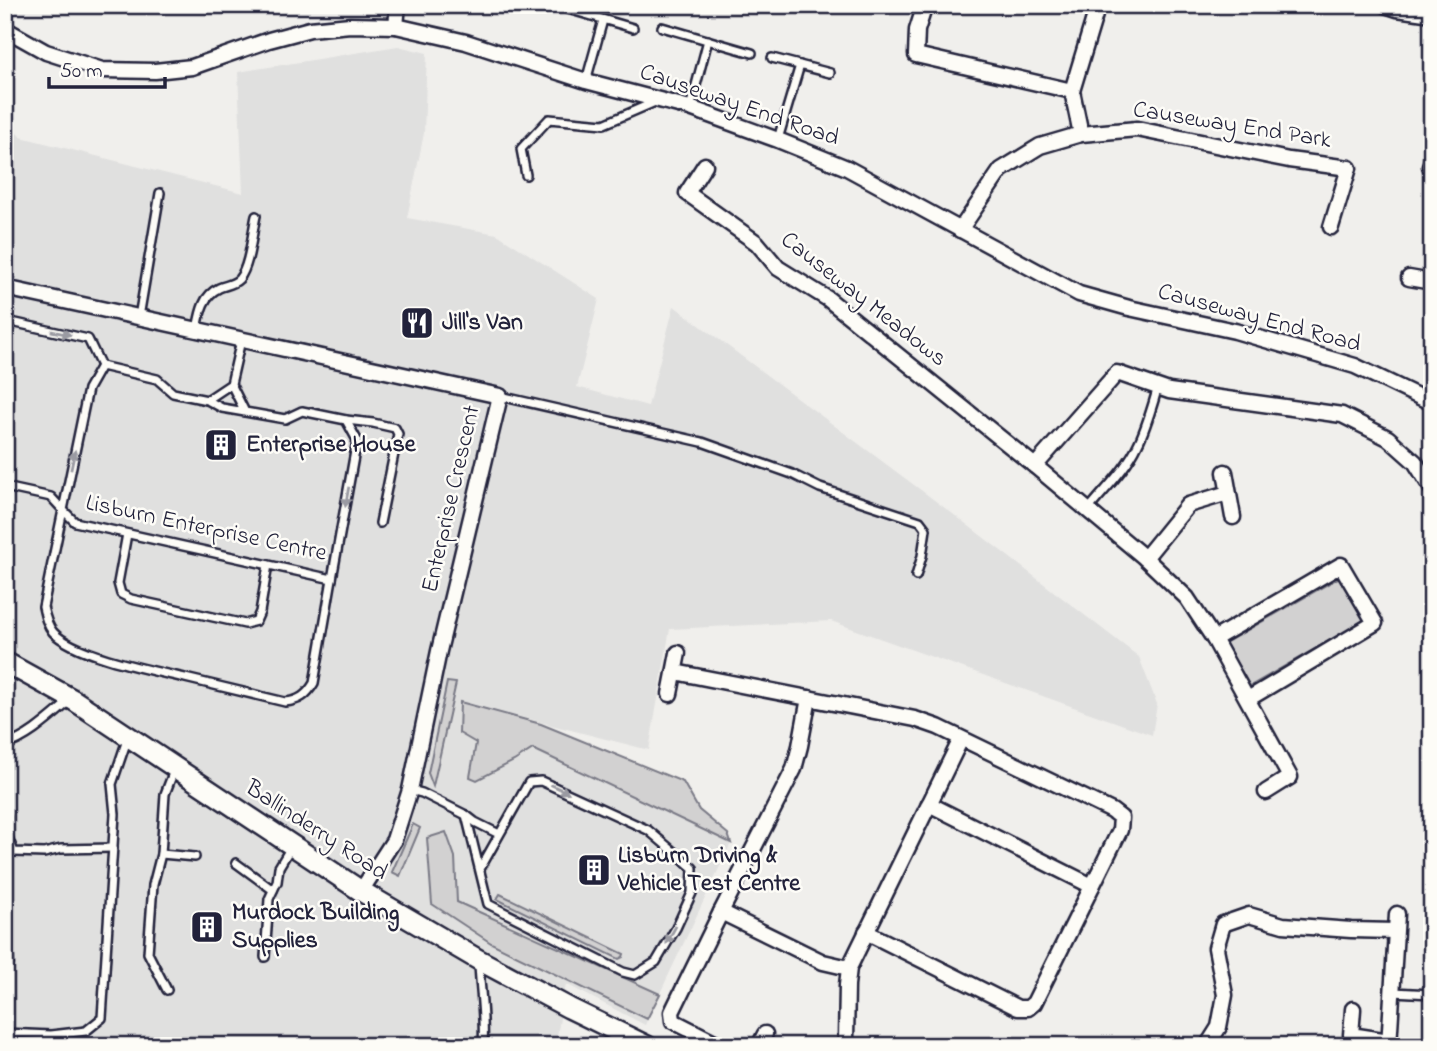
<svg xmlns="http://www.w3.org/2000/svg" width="1437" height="1051" font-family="'Indie Flower',sans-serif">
<rect width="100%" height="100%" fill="#f0efec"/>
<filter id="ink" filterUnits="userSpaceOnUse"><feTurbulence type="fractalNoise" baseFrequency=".0143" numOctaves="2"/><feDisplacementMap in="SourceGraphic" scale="14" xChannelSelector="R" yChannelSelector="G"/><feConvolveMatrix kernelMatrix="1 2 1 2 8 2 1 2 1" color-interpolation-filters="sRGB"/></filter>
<g filter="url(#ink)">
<polygon fill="#e0e0df" points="398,46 427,53 424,133 407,218 497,234 599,299 577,387 648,406 674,306 961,520 1139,657 1157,704 1152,735 831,621 670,629 649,750 512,715 506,736 731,843 645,1025 566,984 557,1036 558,1046 5,1046 5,122 21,137 243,193 238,72"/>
<g fill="#d2d1d1" stroke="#7a7a86" stroke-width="2">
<polygon points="1340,577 1365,620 1250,686 1225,643"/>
<polygon points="447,682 456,683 433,786 428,773"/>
<polygon points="460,702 541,724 683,782 699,810 728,834 731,843 533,749 514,761 477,780 470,777 476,743 459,733"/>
<polygon points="413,824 420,828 400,876 392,872"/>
<polygon points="446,832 455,857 457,902 660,994 647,1019 491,943 432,904 427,838"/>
<polygon points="500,894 624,954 623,957 619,959 497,899"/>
</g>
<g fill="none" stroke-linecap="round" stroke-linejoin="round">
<defs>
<g id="lane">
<polyline points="554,5 633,28"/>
<polyline points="662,27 752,53"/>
<polyline points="772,58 830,73"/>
<polyline points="586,81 603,20"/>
<polyline points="690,108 708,40"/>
<polyline points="778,139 800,65"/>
<polyline points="526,175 521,149 549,119 604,124 655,102"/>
<polyline points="139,317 160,193"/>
<polyline points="5,323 7,321 88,339 101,366"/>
<path d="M197 330C200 314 202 296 219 288 226 285 233 285 239 279 250 266 252 233 256 216"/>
<polyline points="231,384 207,400 173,393 157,379 101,366 88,389 63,510 75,522 332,579 357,440 346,420 302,411 285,419 245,412 231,384 241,340"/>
<polyline points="500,396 702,442 792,474 820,488 920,521 926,529 922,556 916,576"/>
<polyline points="207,400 222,408 245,412"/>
<polyline points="346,420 373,423 395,428 398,434 380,523"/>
<path d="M5 487 51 497 63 510 43 607C45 616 47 625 53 632 73 655 154 671 185 678 218 686 252 694 285 702 299 701 307 695 314 683L332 579"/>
<path d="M1088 510C1105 489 1127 468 1138 444 1147 426 1152 406 1158 387"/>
<polyline points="127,534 118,583 121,594 131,599 245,624 256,621 260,612 268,565"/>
<path d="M5 745C28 739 53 715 71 700"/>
<polyline points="410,790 422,793 466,815"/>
<polyline points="6,816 6,833 14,852 44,853 61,849 113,848"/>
<polyline points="161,854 195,857"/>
<polyline points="236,863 273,890"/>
<polyline points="480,869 529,782 541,781 648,830 693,868 692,893 676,928 656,962 635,975 623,972 488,904 466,815 475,822 499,834"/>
<polyline points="5,927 9,963"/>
<polyline points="265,957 269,899 277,882 279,867 291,847"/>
<path d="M479 963C480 990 485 1018 483 1046"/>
<polyline points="167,990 148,953 153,885 161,854 165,794 175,768"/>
<polyline points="1393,992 1432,994"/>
<polyline points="5,1033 51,1035 86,1031 102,1018 115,814 112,784 128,737"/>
</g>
<g id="street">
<polyline points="925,5 917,30 916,55 1072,91"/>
<polyline points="1385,5 1397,9 1432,14"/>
<polyline points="396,26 398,5"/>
<polyline points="5,29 46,52 102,70 155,71 192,67 269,40 310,29 350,25 396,26 466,42 586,81 690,108 778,140 847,168 1079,294 1129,308 1235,331 1355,366 1432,403"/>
<polyline points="1081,134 1072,91 1098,5"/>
<polyline points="705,165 687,193 757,243 778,268 828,299 1035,466 1145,558 1187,598 1214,639 1290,777 1266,792"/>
<polyline points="1430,166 1432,160"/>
<polyline points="960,230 1001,170 1040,146 1081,134 1137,129 1289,160 1349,168 1331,227"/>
<polyline points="1409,278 1432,282"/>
<polyline points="5,288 500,396 439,651 410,790 394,840 361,891"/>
<polyline points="1035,466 1117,373 1169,391 1342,415 1388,438 1415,462 1432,489"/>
<polyline points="1225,472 1233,517"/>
<polyline points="1145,558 1188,505 1228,493"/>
<polyline points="1214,639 1341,565 1375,623 1248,699"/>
<polyline points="675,672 915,719 938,727 1112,811 1121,818 1120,830 1034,1003 1028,1008 1018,1008 866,932"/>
<polyline points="670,694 678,653"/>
<polyline points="929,804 1092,886"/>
<polyline points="721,912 823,962 849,968"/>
<polyline points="1353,1009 1351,1035 1389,1041"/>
<polyline points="722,1046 673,1021 672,1012 721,912 794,769 800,746 809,698"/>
<polyline points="759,1046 765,1034"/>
<polyline points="844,1046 846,1040 847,985 849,968 961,739"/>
<polyline points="1207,1046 1219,1027 1225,995 1216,948 1223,924 1249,915 1283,925 1351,930 1395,931"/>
<polyline points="1389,1046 1397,914"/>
</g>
<polyline id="secondary" points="5,662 72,699 361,891 479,960 569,1008 647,1046"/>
</defs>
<use href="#lane" stroke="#22223b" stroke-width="12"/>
<use href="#street" stroke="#22223b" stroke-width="19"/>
<use href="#secondary" stroke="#22223b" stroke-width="24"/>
<use href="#lane" stroke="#fdfcf7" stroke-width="7"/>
<use href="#street" stroke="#fdfcf7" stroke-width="14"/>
<use href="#secondary" stroke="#fdfcf7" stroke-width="19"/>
</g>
<defs><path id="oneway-solid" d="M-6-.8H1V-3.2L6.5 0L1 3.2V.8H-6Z" transform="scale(1.75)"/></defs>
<g fill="#9a9aa2">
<use href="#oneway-solid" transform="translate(61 333) rotate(12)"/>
<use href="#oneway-solid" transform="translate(73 460) rotate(-78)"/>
<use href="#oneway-solid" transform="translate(347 497) rotate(100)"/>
<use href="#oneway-solid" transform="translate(560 789) rotate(25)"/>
<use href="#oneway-solid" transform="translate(671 935) rotate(119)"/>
</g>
</g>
<defs>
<symbol id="restaurant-square" viewBox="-11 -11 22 22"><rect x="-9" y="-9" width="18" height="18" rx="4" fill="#22223b" stroke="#fdfcf7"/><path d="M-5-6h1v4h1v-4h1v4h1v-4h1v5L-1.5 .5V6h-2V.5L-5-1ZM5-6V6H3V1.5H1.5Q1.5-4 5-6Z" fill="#fff"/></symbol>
<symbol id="building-square" viewBox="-11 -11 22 22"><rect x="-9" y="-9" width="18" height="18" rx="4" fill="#22223b" stroke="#fdfcf7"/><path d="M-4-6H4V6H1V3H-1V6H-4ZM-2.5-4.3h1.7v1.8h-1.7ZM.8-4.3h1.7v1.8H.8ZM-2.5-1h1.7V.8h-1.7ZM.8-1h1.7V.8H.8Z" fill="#fff"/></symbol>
</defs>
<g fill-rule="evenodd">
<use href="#restaurant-square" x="398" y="304" width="38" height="38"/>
<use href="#building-square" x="202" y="426" width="38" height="38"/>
<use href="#building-square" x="575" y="851" width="38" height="38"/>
<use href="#building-square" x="188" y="908" width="38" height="38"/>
</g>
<g text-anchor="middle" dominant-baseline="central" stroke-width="5" stroke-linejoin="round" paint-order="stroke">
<g font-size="24" fill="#22223b" stroke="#fdfcf7">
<text transform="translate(739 106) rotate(19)">Causeway End Road</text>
<text transform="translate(1232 126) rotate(9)">Causeway End Park</text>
<text transform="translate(863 300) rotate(38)">Causeway Meadows</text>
<text transform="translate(1259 319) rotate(15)">Causeway End Road</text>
<text transform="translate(452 499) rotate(-77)">Enterprise Crescent</text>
<text transform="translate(206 529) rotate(12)">Lisburn Enterprise Centre</text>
<text transform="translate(316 831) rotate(33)">Ballinderry Road</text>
</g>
<g font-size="24" font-weight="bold" fill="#22223b" stroke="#fdfcf7" text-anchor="start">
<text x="442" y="323">Jill's Van</text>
<text x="246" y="445">Enterprise House</text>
<text x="618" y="856">Lisburn Driving &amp;<tspan x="618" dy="28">Vehicle Test Centre</tspan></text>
<text x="232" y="913">Murdock Building<tspan x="232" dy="28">Supplies</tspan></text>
</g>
</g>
<rect width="1437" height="1051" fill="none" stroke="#fdfcf7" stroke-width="28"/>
<rect x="14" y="14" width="1409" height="1023" fill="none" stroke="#22223b" stroke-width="2.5" filter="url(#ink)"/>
<path d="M49 77v10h116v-10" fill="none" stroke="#22223b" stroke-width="3.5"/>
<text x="60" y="77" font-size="21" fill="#22223b" stroke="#fdfcf7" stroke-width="5" paint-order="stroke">50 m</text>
</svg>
